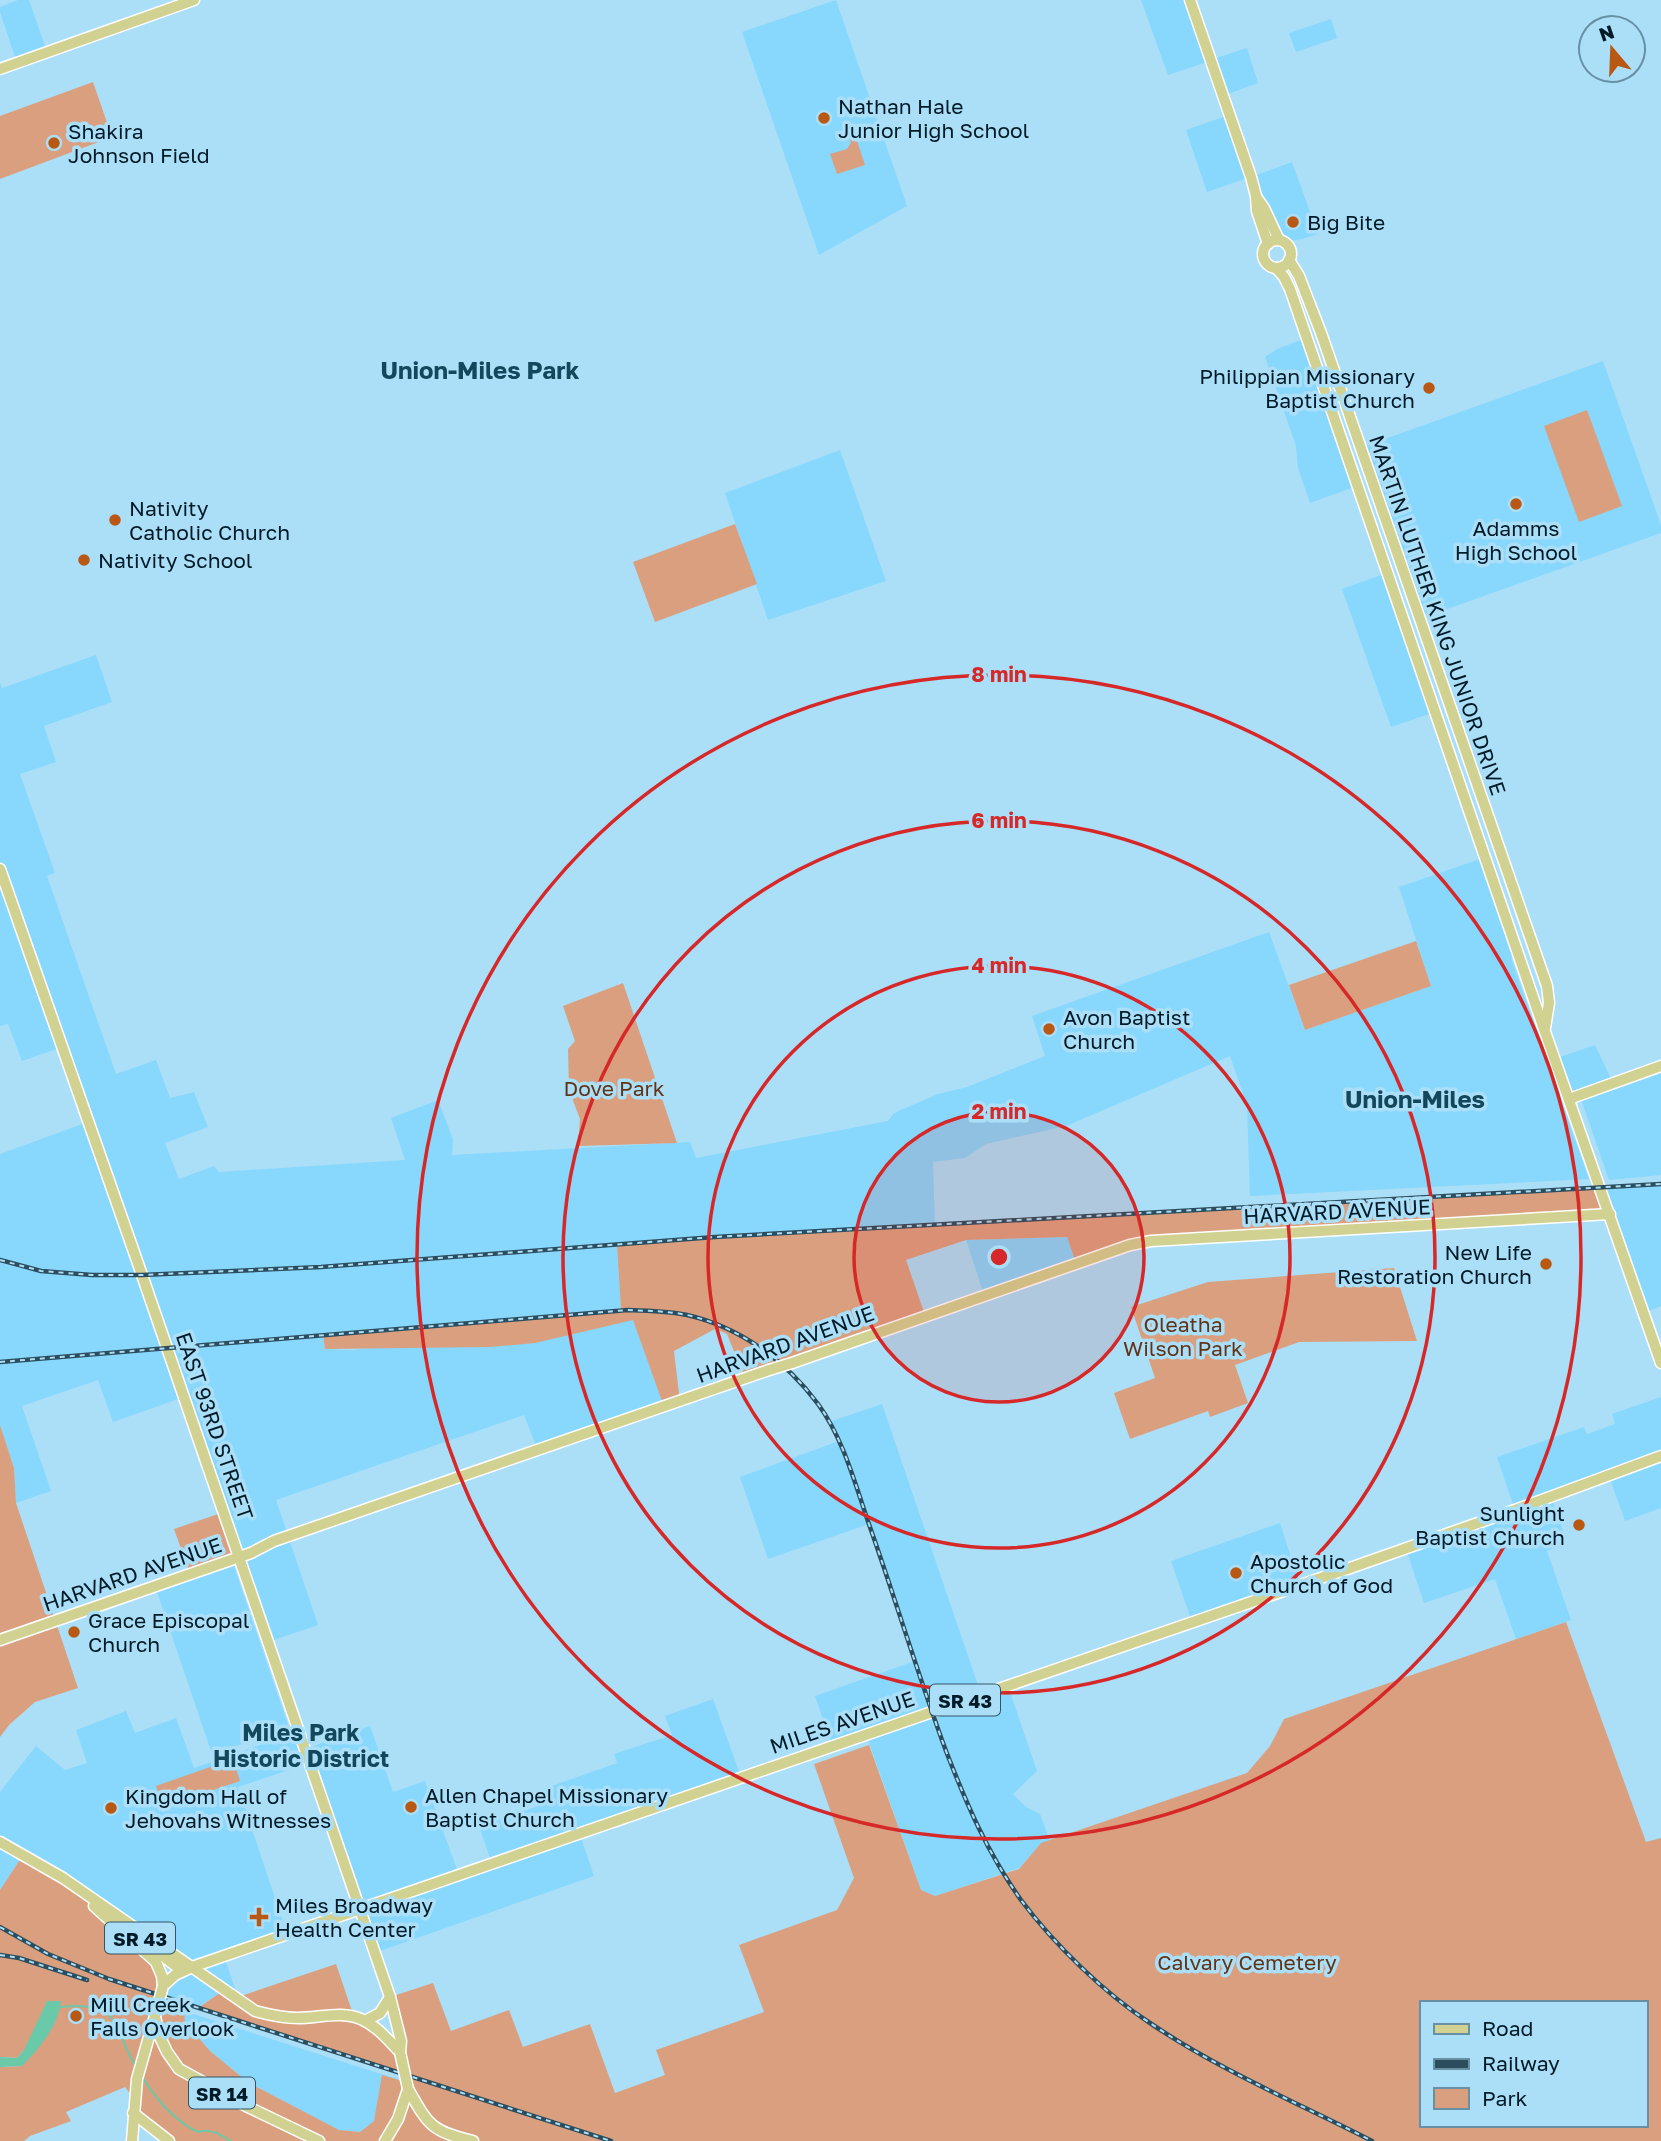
<svg xmlns="http://www.w3.org/2000/svg" width="1661" height="2141" font-family="'Golos Text',sans-serif">
<rect width="100%" height="100%" fill="#abdff8"/>
<g fill="#88d7fc">
<polygon points="18,0 29,0 47,52 17,63 0,12 0,7"/>
<polygon points="836,0 907,206 819,255 742,32"/>
<polygon points="1141,0 1190,0 1210,60 1247,48 1258,83 1223,96 1210,61 1168,75"/>
<polygon points="1331,19 1337,38 1296,52 1289,33"/>
<polygon points="1229,115 1251,177 1292,162 1318,234 1302,239 1284,242 1279,240 1250,177 1207,192 1186,130"/>
<polygon points="1306,338 1357,486 1310,503 1298,468 1296,446 1265,357 1277,349"/>
<polygon points="1603,361 1661,525 1661,533 1419,619 1360,448"/>
<polygon points="840,450 886,581 768,620 725,493"/>
<polygon points="1387,573 1435,712 1391,727 1342,589"/>
<polygon points="96,655 112,702 44,726 56,762 20,774 55,873 47,876 116,1074 156,1060 170,1098 194,1092 208,1127 165,1143 179,1179 214,1166 219,1172 405,1160 391,1118 438,1100 453,1139 452,1155 690,1142 696,1158 888,1121 894,1113 938,1094 967,1087 1045,1056 1032,1016 1269,932 1305,1030 1431,986 1399,887 1486,857 1519,954 1511,958 1589,1179 1250,1196 1247,1105 1230,1056 1066,1126 986,1144 965,1158 933,1162 935,1225 715,1237 617,1245 621,1310 323,1335 325,1349 351,1350 610,1325 633,1319 664,1407 538,1451 524,1415 276,1500 318,1625 268,1642 184,1397 113,1422 98,1380 22,1406 51,1491 16,1503 14,1468 0,1425 0,1154 88,1122 62,1047 22,1061 8,1024 0,1026 0,683 2,688"/>
<polygon points="1595,1045 1613,1083 1569,1099 1554,1059"/>
<polygon points="1661,1071 1661,1175 1609,1180 1581,1099"/>
<polygon points="1661,1184 1661,1306 1644,1313 1600,1188"/>
<polygon points="1067,1237 1076,1263 984,1295 966,1240"/>
<polygon points="1661,1397 1661,1508 1625,1521 1609,1476 1551,1497 1567,1543 1547,1551 1571,1620 1516,1639 1495,1579 1424,1603 1406,1549 1515,1510 1497,1457 1584,1427 1587,1434 1615,1424 1612,1414"/>
<polygon points="882,1404 981,1694 1008,1686 1037,1771 1013,1794 1026,1807 1040,1814 1050,1841 1041,1844 1019,1868 935,1896 921,1890 866,1734 832,1745 815,1696 915,1661 869,1524 768,1559 740,1477 839,1441 829,1422"/>
<polygon points="1280,1523 1300,1585 1192,1622 1171,1561"/>
<polygon points="234,1566 289,1728 212,1754 157,1592"/>
<polygon points="713,1699 741,1777 580,1835 594,1876 374,1953 310,1763 238,1787 287,1934 224,1956 240,2003 224,1990 198,2007 161,1996 163,1986 192,1967 22,1856 0,1890 0,1792 36,1746 65,1770 87,1763 76,1730 126,1711 135,1733 176,1718 194,1768 299,1731 305,1749 370,1726 393,1792 425,1781 459,1875 492,1864 479,1826 550,1802 546,1788 617,1763 614,1754 672,1735 665,1716"/>
<polygon points="184,2011 406,2082 374,2121 360,2132 339,2130 249,2083 210,2051 185,2022"/>
</g>
<g fill="#da9f7f" fill-rule="evenodd">
<polygon points="93,82 112,137 0,179 0,116"/>
<polygon points="851,123 865,165 837,174 830,154 847,149 851,143 844,125"/>
<polygon points="1587,410 1622,506 1579,522 1544,426"/>
<polygon points="735,524 757,584 655,622 633,562"/>
<polygon points="1416,941 1431,986 1305,1030 1289,985"/>
<polygon points="623,983 677,1143 578,1146 580,1119 569,1090 568,1049 575,1041 563,1006"/>
<polygon points="1600,1188 1610,1214 1151,1241 1076,1263 1067,1237 966,1240 906,1260 925,1315 745,1379 727,1334 715,1329 674,1351 680,1402 664,1407 633,1320 535,1343 490,1347 325,1349 323,1335 621,1310 617,1245 935,1225"/>
<polygon points="1394,1268 1417,1341 1299,1342 1235,1365 1248,1403 1210,1417 1208,1411 1130,1439 1114,1393 1155,1378 1131,1307 1208,1282"/>
<polygon points="0,1425 14,1468 16,1503 78,1688 35,1702 9,1725 0,1737"/>
<polygon points="224,1512 239,1557 190,1574 174,1529"/>
<path d="M1566 1622 1646 1842 1661 1838V2141H169L133 2113 134 2099 125 2087 66 2112 71 2121 30 2136 24 2141H0V2067L22 2066 24 2050 17 2058 0 2057V1890L23 1855 63 1878 156 1962 161 1995 186 2004 184 2011 185 2022 210 2051 249 2083 339 2130 360 2132 374 2121 382 2075 406 2082 405 2075 198 2008 224 1990 238 1997 336 1964 354 2017 399 2052 390 1997 433 1983 451 2031 509 2010 523 2047 590 2024 615 2093 665 2075 656 2050 764 2012 739 1945 837 1910 854 1878 814 1764 869 1745 921 1890 935 1896 1019 1869 1041 1843 1247 1773 1270 1746 1284 1719ZM1421 2003H1645V2125H1421Z"/>
<polygon points="233,1759 240,1781 163,1807 156,1786"/>
</g>
<path fill="#6ac9a9" d="M47 2001H61C59 2025 39 2049 22 2066L0 2067V2057L17 2058 24 2050Z"/>
<g fill="none" stroke-linecap="round" stroke-linejoin="round">
<g stroke="#6ac9a9" stroke-width="2">
<path d="M61 2007C121 2000 112 2026 136 2067"/>
<path d="M143 2078C156 2099 175 2121 198 2132 209 2128 221 2134 230 2141"/>
</g>
<defs>
<g id="major">
<polyline points="1190,0 1251,177 1256,196 1257,211 1268,244"/>
<polyline points="0,69 194,0"/>
<polyline points="1257,198 1264,208 1279,240"/>
<circle cx="1277" cy="254" r="14"/>
<polyline points="1289,260 1299,276 1321,333 1547,986 1549,1003 1545,1028"/>
<polyline points="1276,268 1284,277 1290,289 1537,1009 1661,1363"/>
<polyline points="0,869 142,1275 390,1997 401,2041 400,2052"/>
<polyline points="1569,1099 1661,1066"/>
<polyline points="792,1363 1130,1245 1151,1241 1610,1214"/>
<polyline points="0,1640 251,1553 274,1541 769,1370"/>
<path d="M0 1842 63 1878 255 2011C270 2015 284 2018 298 2018 319 2018 343 2010 363 2020 378 2027 389 2041 400 2052"/>
<polyline points="94,1906 156,1962 162,1976 163,1986"/>
<polyline points="144,1942 176,1966 190,1967"/>
<polyline points="163,1986 175,1975 192,1967 1350,1568 1515,1510 1661,1456"/>
<polyline points="155,2016 159,2035 167,2052 179,2069 248,2107 319,2141"/>
<polyline points="365,2021 380,2013 390,1997"/>
<path d="M408 2089C429 2126 431 2131 473 2141"/>
<polyline points="133,2113 169,2141"/>
<polyline points="132,2141 137,2079 154,2019"/>
<polyline points="385,2141 398,2119 408,2089"/>
</g>
</defs>
<use href="#major" stroke="#fff" stroke-width="13"/>
<use href="#major" stroke="#d1d291" stroke-width="10"/>
<defs>
<g id="rail">
<polyline points="0,1260 41,1271 92,1275 142,1275 321,1267 715,1237 1661,1184"/>
<path d="M0 1362 628 1310C648 1311 668 1311 687 1315 740 1327 786 1361 818 1404 845 1441 856 1488 871 1530 897 1604 919 1678 946 1751 967 1805 987 1852 1021 1900 1054 1944 1104 1993 1150 2023 1219 2070 1298 2103 1372 2141"/>
<polyline points="0,1927 48,1954 109,1979 611,2141"/>
<polyline points="0,1955 19,1958 87,1980"/>
</g>
</defs>
<use href="#rail" stroke="#2c4d5d" stroke-width="4.5"/>
<use href="#rail" stroke="#abdff8" stroke-width="2" stroke-dasharray="5" stroke-linecap="butt"/>
<defs>
<g id="major-bridge">
<polyline points="769,1370 792,1363"/>
<polyline points="155,2016 163,1986"/>
<polyline points="400,2052 408,2089"/>
</g>
</defs>
<use href="#major-bridge" stroke="#fff" stroke-width="13" stroke-linecap="butt"/>
<use href="#major-bridge" stroke="#d1d291" stroke-width="10"/>
</g>
<circle cx="999" cy="1257" r="145" fill="#d62828" fill-opacity=".12"/>
<g fill="none" stroke="#d62828" stroke-width="3.5">
<circle cx="999" cy="1257" r="145"/>
<circle cx="999" cy="1257" r="291"/>
<circle cx="999" cy="1257" r="436"/>
<circle cx="999" cy="1257" r="582"/>
</g>
<g fill="#b85812" stroke="#abdff8" stroke-width="2.5">
<circle cx="824" cy="118" r="7"/>
<circle cx="54" cy="143" r="7"/>
<circle cx="1293" cy="222" r="7"/>
<circle cx="1429" cy="388" r="7"/>
<circle cx="1516" cy="504" r="7"/>
<circle cx="115" cy="520" r="7"/>
<circle cx="84" cy="560" r="7"/>
<circle cx="1049" cy="1029" r="7"/>
<circle cx="1546" cy="1264" r="7"/>
<circle cx="1579" cy="1525" r="7"/>
<circle cx="1236" cy="1573" r="7"/>
<circle cx="74" cy="1632" r="7"/>
<circle cx="411" cy="1807" r="7"/>
<circle cx="111" cy="1808" r="7"/>
<path d="M255.5 1906.5h7v7h7v7h-7v7h-7v-7h-7v-7h7z"/>
<circle cx="76" cy="2016" r="7"/>
</g>
<g text-anchor="middle" dominant-baseline="central" stroke-width="7" stroke-linejoin="round" paint-order="stroke">
<g fill="#abdff8" stroke="#356" stroke-width="2">
<rect x="930" y="1684.5" width="70" height="31" rx="5"/>
<rect x="105" y="1922.5" width="70" height="31" rx="5"/>
<rect x="189" y="2077.5" width="66" height="31" rx="5"/>
</g>
<g font-size="19" font-weight="bold" fill="#001a27">
<text x="965" y="1700">SR 43</text>
<text x="140" y="1938">SR 43</text>
<text x="222" y="2093">SR 14</text>
</g>
<g font-size="21" fill="#001a27" stroke="#abdff8" text-anchor="start">
<text x="838" y="106">Nathan Hale<tspan x="838" dy="24">Junior High School</tspan></text>
<text x="68" y="131">Shakira<tspan x="68" dy="24">Johnson Field</tspan></text>
<text x="1307" y="222">Big Bite</text>
<text x="1415" y="376" text-anchor="end">Philippian Missionary<tspan x="1415" dy="24">Baptist Church</tspan></text>
<text x="129" y="508">Nativity<tspan x="129" dy="24">Catholic Church</tspan></text>
<text x="1516" y="528" text-anchor="middle">Adamms<tspan x="1516" dy="24">High School</tspan></text>
<text x="98" y="560">Nativity School</text>
<text x="1063" y="1017">Avon Baptist<tspan x="1063" dy="24">Church</tspan></text>
<text x="1532" y="1252" text-anchor="end">New Life<tspan x="1532" dy="24">Restoration Church</tspan></text>
<text x="1565" y="1513" text-anchor="end">Sunlight<tspan x="1565" dy="24">Baptist Church</tspan></text>
<text x="1250" y="1561">Apostolic<tspan x="1250" dy="24">Church of God</tspan></text>
<text x="88" y="1620">Grace Episcopal<tspan x="88" dy="24">Church</tspan></text>
<text x="425" y="1795">Allen Chapel Missionary<tspan x="425" dy="24">Baptist Church</tspan></text>
<text x="125" y="1796">Kingdom Hall of<tspan x="125" dy="24">Jehovahs Witnesses</tspan></text>
<text x="275" y="1905">Miles Broadway<tspan x="275" dy="24">Health Center</tspan></text>
<text x="90" y="2004">Mill Creek<tspan x="90" dy="24">Falls Overlook</tspan></text>
</g>
<g font-size="21" fill="#001a27" stroke="#abdff8">
<text transform="translate(1438 615) rotate(71)">MARTIN LUTHER KING JUNIOR DRIVE</text>
<text transform="translate(1337 1211) rotate(-3)">HARVARD AVENUE</text>
<text transform="translate(785 1344) rotate(-20)">HARVARD AVENUE</text>
<text transform="translate(215 1426) rotate(71)">EAST 93RD STREET</text>
<text transform="translate(132 1574) rotate(-19)">HARVARD AVENUE</text>
<text transform="translate(842 1722) rotate(-19)">MILES AVENUE</text>
</g>
<g font-size="21" fill="#623316" stroke="#abdff8">
<text x="614" y="1088">Dove Park</text>
<text x="1183" y="1324">Oleatha<tspan x="1183" dy="24">Wilson Park</tspan></text>
<text x="1247" y="1962">Calvary Cemetery</text>
</g>
<g font-size="23" font-weight="bold" fill="#13475c" stroke="#abdff8">
<text x="301" y="1732">Miles Park<tspan x="301" dy="26">Historic District</tspan></text>
</g>
<g font-size="24" font-weight="bold" fill="#13475c" stroke="#abdff8">
<text x="480" y="369">Union-Miles Park</text>
<text x="1415" y="1098">Union-Miles</text>
</g>
</g>
<circle cx="999" cy="1257" r="10" fill="#d62828" stroke="#abdff8" stroke-width="3.5"/>
<g font-size="21" text-anchor="middle" font-weight="bold" fill="#d62828" stroke="#abdff8" stroke-width="7" stroke-linejoin="round" paint-order="stroke">
<text x="999" y="682">8 min</text>
<text x="999" y="828">6 min</text>
<text x="999" y="973">4 min</text>
<text x="999" y="1119">2 min</text>
</g>
<rect x="1420" y="2001" width="228" height="126" fill="#abdff8" stroke="#6790a4" stroke-width="2"/>
<rect x="1434" y="2024" width="35" height="10" fill="#d1d291" stroke="#6790a4" stroke-width="2"/>
<text x="1482" y="2036" font-size="21" fill="#001a27">Road</text>
<rect x="1434" y="2059" width="35" height="10" fill="#2c4d5d" stroke="#6790a4" stroke-width="2"/>
<text x="1482" y="2071" font-size="21" fill="#001a27">Railway</text>
<rect x="1434" y="2088" width="35" height="21" fill="#da9f7f" stroke="#6790a4" stroke-width="2"/>
<text x="1482" y="2106" font-size="21" fill="#001a27">Park</text>
<g transform="translate(1612 49) rotate(341)"><circle r="33" fill="#abdff8" stroke="#6790a4" stroke-width="2"/>
<path d="M0-5L12 26L0 18L-12 26Z" fill="#b85812"/>
<text y="-10" font-size="19" font-weight="bold" text-anchor="middle" fill="#001a27">N</text>
</g>
</svg>
